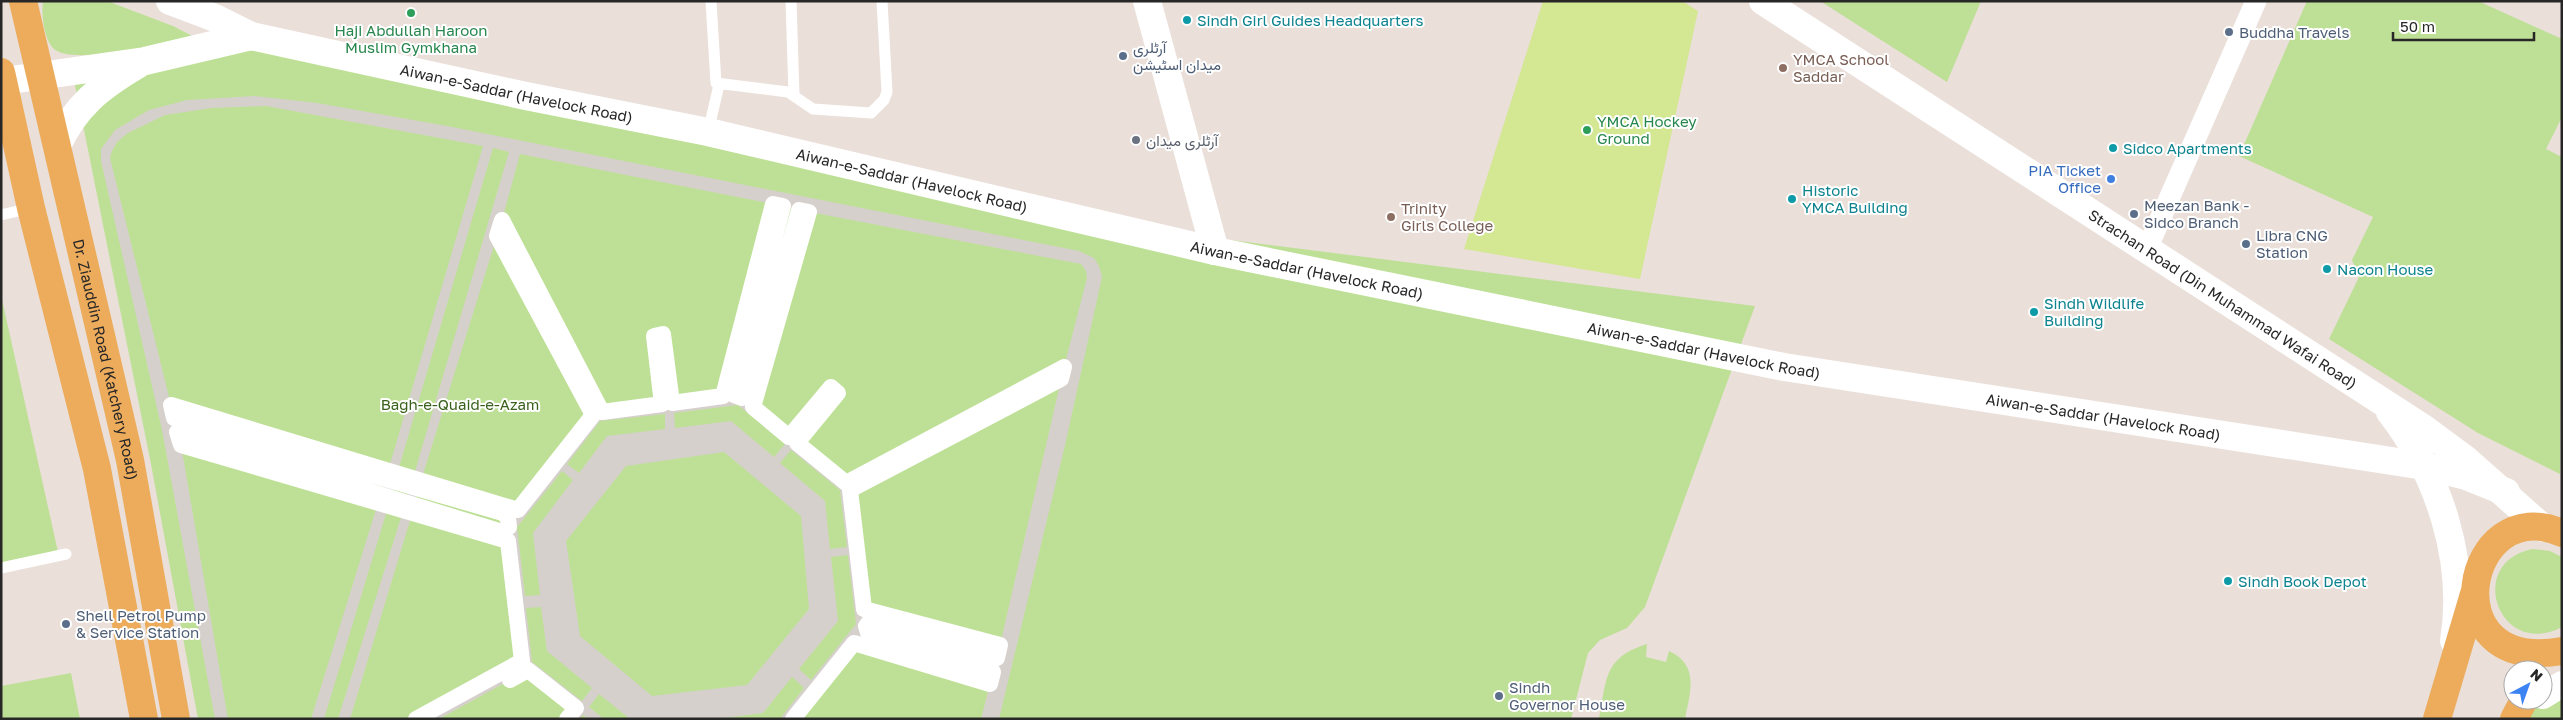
<svg xmlns="http://www.w3.org/2000/svg" width="2563" height="720" font-family="'Golos Text',Vazirmatn,sans-serif">
<rect width="100%" height="100%" fill="#eadfd9"/>
<g fill="#bee096">
<path d="M43 1H107L173 26 198 39C171 43 73 66 54 49 44 40 41 13 43 1Z"/>
<polygon points="1820,1 1981,1 1947,82"/>
<polygon points="2307,1 2478,1 2562,39 2562,117 2546,149 2562,157 2560,474 2478,433 2329,339 2359,277 2352,260 2373,217 2239,156"/>
<polygon points="251,36 1095,223 1755,306 1645,607 1627,628 1600,640 1588,653 1571,719 198,719 151,464 72,70"/>
<polygon points="1,295 58,552 1,564"/>
<path d="M2533 549 2550 551 2562 557V627C2499 660 2464 562 2533 549Z"/>
<path d="M1647 644 1646 657 1666 662 1669 651C1700 665 1690 693 1685 719H1599C1607 679 1603 658 1647 644Z"/>
<polygon points="71,673 80,719 1,719 1,686"/>
<polygon points="2562,684 2562,719 2522,719"/>
</g>
<polygon fill="#d4e792" points="1543,1 1682,1 1698,11 1640,279 1464,249"/>
<path fill="#d6d0cc" fill-rule="evenodd" d="M255 96 317 103 447 126 1079 251 1094 258 1099 266 1102 277 1065 445 999 719H981L990 684 854 643 793 719H780L804 688 792 677 763 713 717 719H630L599 694 589 707 604 719H588L583 715 580 719H567L576 708 528 670 439 719H416L522 661 508 541 412 514 350 719H338L403 511 388 507 324 719H311L378 503 181 445 228 719H215L162 430 101 161V149L115 130 149 110 187 100ZM266 106 483 146 388 471 171 405 110 158 112 151 117 142 128 133 165 115 212 108ZM493 148 509 152 413 478 397 474ZM520 154 773 204 723 396 602 412 502 220ZM784 206 798 210 734 391ZM810 212 1081 264 1086 271 1087 278 1064 367 846 483 753 407ZM497 236 593 415 518 510 421 481ZM1061 380 1000 645 865 609 850 490ZM738 405 785 444 774 457 731 421 675 428 674 413ZM665 414V429L607 436 579 473 567 464 600 421ZM178 432 385 480 380 495ZM791 450 840 490 847 547 830 549 825 501 780 463ZM724 452 801 516 809 609 747 685 652 696 580 636 566 541 626 466ZM562 471 573 480 533 533 540 595 525 596 517 527ZM395 482 410 486 405 503 390 498ZM418 489 509 523 502 532 414 505ZM848 555 856 624 811 680 799 669 838 621 831 557ZM541 607 547 651 592 688 582 701 532 662 526 608Z"/>
<g fill="none" stroke-linecap="round" stroke-linejoin="round">
<g stroke="#fff" stroke-width="11">
<polyline points="711,1 716,83 788,92 813,109 871,113 884,100 887,92 882,1"/>
<polyline points="791,1 794,95"/>
<polyline points="708,132 719,85"/>
<polyline points="1,215 31,208"/>
<polyline points="1,568 66,554"/>
</g>
<g stroke="#fff" stroke-width="16">
<polyline points="510,680 528,670 576,708 567,719"/>
<polyline points="416,719 522,661 508,541 181,445 177,432 502,532 509,527 508,518 503,513 174,418 171,405 518,510 593,415 497,236 502,220 602,412 662,404 654,336 663,334 672,403 723,396 773,204 783,206 734,395 742,398 749,392 799,210 809,212 753,407 789,437 831,387 838,393 797,443 846,483 1064,367 1061,379 850,490 864,609 1000,645 997,658 874,621 869,622 866,626 869,636 993,672 990,684 854,643 793,719"/>
</g>
<polyline stroke="#fff" stroke-width="21" points="2147,249 2256,1"/>
<polyline stroke="#fff" stroke-width="26" points="2543,696 2562,684"/>
<g stroke="#fff" stroke-width="28">
<path id="s1" d="M170 1 215 18 251 36 526 96 708 132 1215 251 1784 367 2424 466 2466 476 2506 492"/>
<polyline points="1147,1 1215,251"/>
<path id="s2" d="M1763 1 2423 428 2465 459 2543 528"/>
<polyline points="4,81 145,61 251,36"/>
<path d="M57 146C75 106 100 87 137 65"/>
<path d="M2390 412C2439 475 2467 561 2454 641"/>
</g>
<g stroke="#ecac5c" stroke-width="28">
<path id="s3" d="M23 1 130 460 176 719"/>
<polyline points="1,72 31,208 97,469 144,719"/>
<path d="M2562 533C2465 490 2429 675 2562 651"/>
<polyline points="2437,719 2474,594"/>
<polyline points="2514,719 2524,700"/>
</g>
</g>
<g fill="#2e9e5b" stroke="#fff" stroke-width="2">
<circle cx="411" cy="13" r="5"/>
<circle cx="1587" cy="130" r="5"/>
</g>
<g fill="#0f9aa8" stroke="#fff" stroke-width="2">
<circle cx="1187" cy="20" r="5"/>
<circle cx="2113" cy="148" r="5"/>
<circle cx="1792" cy="199" r="5"/>
<circle cx="2327" cy="269" r="5"/>
<circle cx="2034" cy="312" r="5"/>
<circle cx="2228" cy="581" r="5"/>
</g>
<g fill="#5c6f8a" stroke="#fff" stroke-width="2">
<circle cx="2229" cy="32" r="5"/>
<circle cx="1123" cy="56" r="5"/>
<circle cx="2134" cy="214" r="5"/>
<circle cx="2246" cy="244" r="5"/>
<circle cx="66" cy="624" r="5"/>
<circle cx="1499" cy="696" r="5"/>
</g>
<g fill="#8d6e63" stroke="#fff" stroke-width="2">
<circle cx="1783" cy="68" r="5"/>
<circle cx="1391" cy="217" r="5"/>
</g>
<circle fill="#6b7280" stroke="#fff" stroke-width="2" cx="1136" cy="140" r="5"/>
<circle fill="#3f7fe0" stroke="#fff" stroke-width="2" cx="2111" cy="179" r="5"/>
<g text-anchor="middle" dominant-baseline="central" stroke-width="4" stroke-linejoin="round" paint-order="stroke">
<g font-size="15" fill="#0d838f" stroke="#fff" text-anchor="start">
<text x="1197" y="20">Sindh Girl Guides Headquarters</text>
<text x="2123" y="148">Sidco Apartments</text>
<text x="1802" y="190">Historic<tspan x="1802" dy="17">YMCA Building</tspan></text>
<text x="2337" y="269">Nacon House</text>
<text x="2044" y="303">Sindh Wildlife<tspan x="2044" dy="17">Building</tspan></text>
<text x="2238" y="581">Sindh Book Depot</text>
</g>
<g font-size="15" fill="#27864d" stroke="#fff">
<text x="411" y="30">Haji Abdullah Haroon<tspan x="411" dy="17">Muslim Gymkhana</tspan></text>
<text x="1597" y="121" text-anchor="start">YMCA Hockey<tspan x="1597" dy="17">Ground</tspan></text>
</g>
<g font-size="15" fill="#4e5e75" stroke="#fff" text-anchor="start">
<text x="2239" y="32">Buddha Travels</text>
<text x="1133" y="47">آرٹلری<tspan x="1133" dy="17">میدان اسٹیشن</tspan></text>
<text x="2144" y="205">Meezan Bank -<tspan x="2144" dy="17">Sidco Branch</tspan></text>
<text x="2256" y="235">Libra CNG<tspan x="2256" dy="17">Station</tspan></text>
<text x="76" y="615">Shell Petrol Pump<tspan x="76" dy="17">&amp; Service Station</tspan></text>
<text x="1509" y="687">Sindh<tspan x="1509" dy="17">Governor House</tspan></text>
</g>
<g font-size="15" fill="#785e54" stroke="#fff" text-anchor="start">
<text x="1793" y="59">YMCA School<tspan x="1793" dy="17">Saddar</tspan></text>
<text x="1401" y="208">Trinity<tspan x="1401" dy="17">Girls College</tspan></text>
</g>
<g font-size="15" fill="#272727" stroke="#fff">
<text stroke="none"><textPath href="#s1" startOffset="360">Aiwan-e-Saddar (Havelock Road)</textPath></text>
<text stroke="none"><textPath href="#s1" startOffset="765">Aiwan-e-Saddar (Havelock Road)</textPath></text>
<text stroke="none"><textPath href="#s1" startOffset="1170">Aiwan-e-Saddar (Havelock Road)</textPath></text>
<text stroke="none"><textPath href="#s2" startOffset="548">Strachan Road (Din Muhammad Wafai Road)</textPath></text>
<text stroke="none"><textPath href="#s1" startOffset="1575">Aiwan-e-Saddar (Havelock Road)</textPath></text>
<text stroke="none"><textPath href="#s3" startOffset="368">Dr. Ziauddin Road (Katchery Road)</textPath></text>
<text stroke="none"><textPath href="#s1" startOffset="1980">Aiwan-e-Saddar (Havelock Road)</textPath></text>
</g>
<g font-size="15" fill="#5b616d" stroke="#fff" text-anchor="start">
<text x="1146" y="140">آرٹلری میدان</text>
</g>
<g font-size="15" fill="#366cbe" stroke="#fff" text-anchor="end">
<text x="2101" y="170">PIA Ticket<tspan x="2101" dy="17">Office</tspan></text>
</g>
<g font-size="15" fill="#38611b" stroke="#fff">
<text x="460" y="404">Bagh-e-Quaid-e-Azam</text>
</g>
</g>
<rect width="2563" height="720" fill="none" stroke="#272727" stroke-width="5"/>
<g transform="translate(2528 685) rotate(41)"><circle r="24" fill="#ffffff" stroke="#a9a9a9"/>
<path d="M0-4L9 19L0 12L-9 19Z" fill="#3c84f4"/>
<text y="-8" font-size="14" font-weight="bold" text-anchor="middle" fill="#272727">N</text>
</g>
<path d="M2393 32v8h141v-8" fill="none" stroke="#272727" stroke-width="2.5"/>
<text x="2400" y="32" font-size="15" fill="#272727" stroke="#ffffff" stroke-width="4" paint-order="stroke">50 m</text>
</svg>
